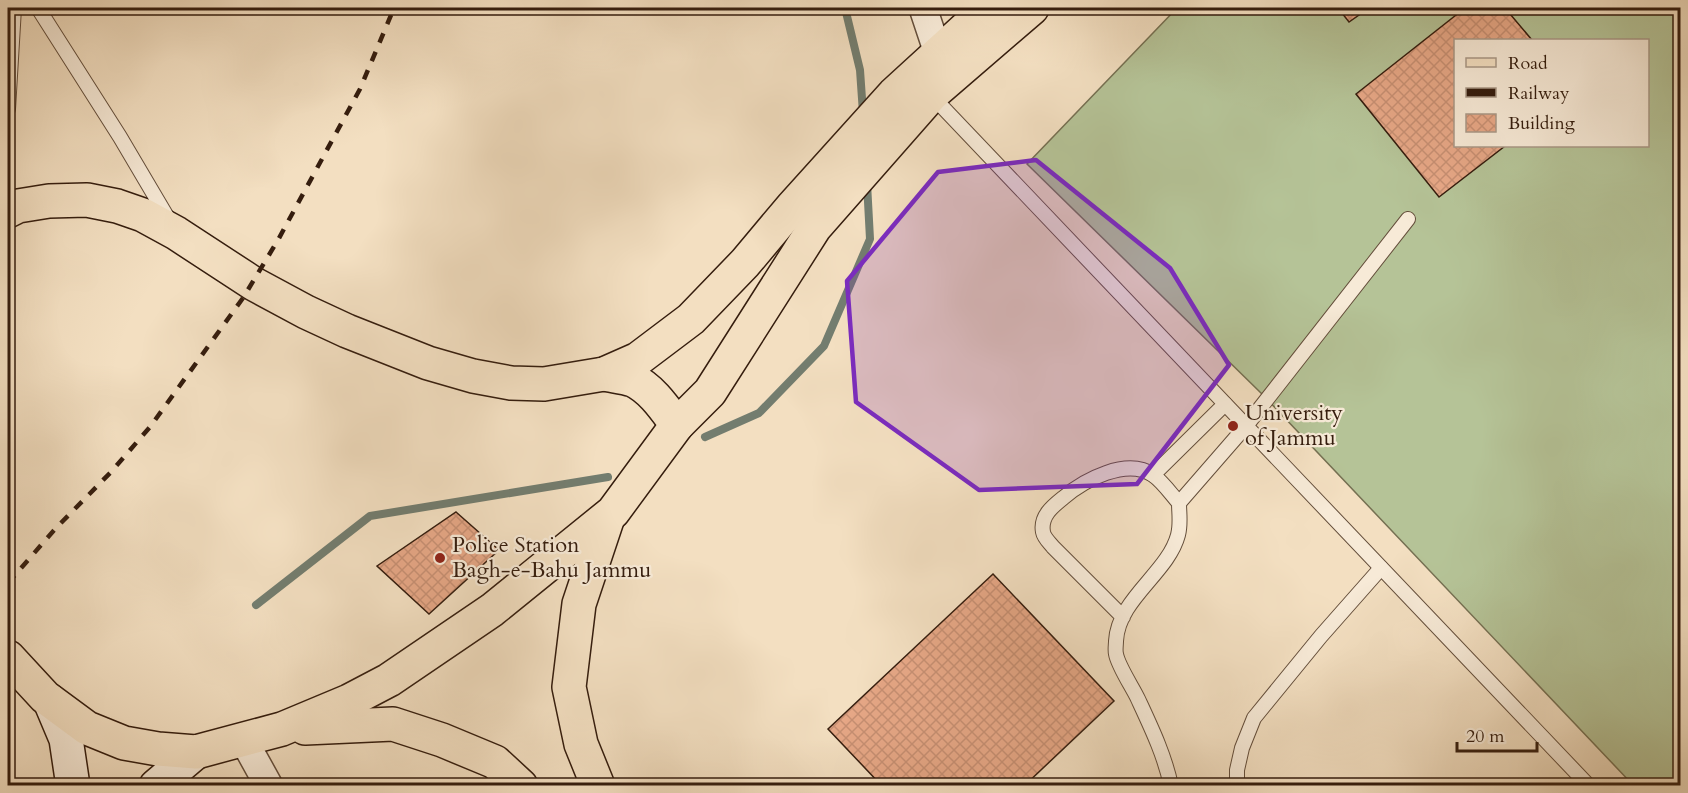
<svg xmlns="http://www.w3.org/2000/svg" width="1688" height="793" font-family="Cardo,serif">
<defs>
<pattern id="building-cross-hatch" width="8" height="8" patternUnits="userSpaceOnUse" patternTransform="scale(1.5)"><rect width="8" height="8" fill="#e6a786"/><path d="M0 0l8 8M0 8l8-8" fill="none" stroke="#c68f72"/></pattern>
</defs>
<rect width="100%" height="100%" fill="#f3dfc1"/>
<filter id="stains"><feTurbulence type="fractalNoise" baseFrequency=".00333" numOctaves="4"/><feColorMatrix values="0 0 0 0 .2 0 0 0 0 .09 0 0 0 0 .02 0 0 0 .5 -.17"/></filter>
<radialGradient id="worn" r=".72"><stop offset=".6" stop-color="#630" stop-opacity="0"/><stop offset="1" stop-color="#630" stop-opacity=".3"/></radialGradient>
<path fill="#b5c397" stroke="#757052" stroke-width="1.5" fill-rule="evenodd" d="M1177 8H1680V785H1633L1262 394 1027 164ZM1456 40H1648V146H1456Z"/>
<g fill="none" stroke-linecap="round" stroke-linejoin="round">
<g stroke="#737d6f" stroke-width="8">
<polyline points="845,8 860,70 863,113"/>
<polyline points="705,437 759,413 824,346 870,239 867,183"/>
<polyline points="256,605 370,516 608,477"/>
</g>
</g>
<g fill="url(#building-cross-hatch)" stroke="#351d0e" stroke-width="1.5">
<polygon points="1338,8 1369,8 1349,22"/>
<polygon points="1465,8 1505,8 1532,40 1456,40 1456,146 1505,146 1439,197 1356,94"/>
<polygon points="456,512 499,550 429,614 377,566"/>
<polygon points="993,574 1114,701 1024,786 882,786 828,729"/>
</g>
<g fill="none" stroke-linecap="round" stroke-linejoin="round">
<defs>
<g id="service">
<polyline points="38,8 120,137 169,220"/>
<polyline points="931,95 1589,786"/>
<polyline points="8,109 14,8"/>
<polyline points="1153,475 1225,404"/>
<polyline points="1179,503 1246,426 1408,219"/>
<path d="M1123 617 1053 547C1050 543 1044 538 1043 532 1040 516 1053 506 1063 498 1084 480 1127 457 1153 475 1163 482 1171 494 1179 503 1179 513 1181 524 1178 535 1168 573 1118 599 1116 641 1116 645 1115 650 1116 654 1118 666 1133 688 1138 699 1151 727 1165 756 1171 786"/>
<polyline points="1237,786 1237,770 1242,748 1254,718 1321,636 1381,568"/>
</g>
<g id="minor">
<polyline points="923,8 938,53"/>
<polyline points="243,739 269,786"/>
</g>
<g id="secondary">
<polyline points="50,701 66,739 73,786"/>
<polyline points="156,786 196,752"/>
</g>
<g id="primary">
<polyline points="8,211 18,206 49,201 87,200 117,206 143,215 176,233 254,284 306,312 347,331 428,363 473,376 511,383 544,384 604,374 638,359 691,319 745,263 792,207 894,94 988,8"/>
<path d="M604 374C613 376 624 377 633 380 652 389 665 409 677 425"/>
<polyline points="8,657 45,697 87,728 124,743 158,749 196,752 282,729 349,701 389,680 492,610 613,512 677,425 710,392 815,227 931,95 1032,8"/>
<polyline points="305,728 393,724 442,740 495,762 521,786"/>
<polyline points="598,786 581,744 569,687 579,604 608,517"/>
</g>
</defs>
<use href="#service" stroke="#644e3b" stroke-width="16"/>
<use href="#minor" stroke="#644e3b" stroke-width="30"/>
<use href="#secondary" stroke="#351d0e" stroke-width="36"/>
<use href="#primary" stroke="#351d0e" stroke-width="36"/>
<use href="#service" stroke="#f7ead7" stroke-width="14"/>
<use href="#minor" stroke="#f7ead7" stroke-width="27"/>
<use href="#secondary" stroke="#f7ead7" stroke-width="33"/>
<use href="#primary" stroke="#f3dfc1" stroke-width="33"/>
<polyline stroke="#351d0e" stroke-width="4.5" stroke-dasharray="10 10" stroke-linecap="butt" points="8,583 56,528 111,472 150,427 243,298 278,240 360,89 394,8"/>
</g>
<path fill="#7b2cbf" fill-opacity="0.2" stroke="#7b2cbf" stroke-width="4.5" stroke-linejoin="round" d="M1036 160 1170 268 1229 365 1137 484 979 490 856 402 847 281 938 172Z"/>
<g fill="#8f2418" stroke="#f7ead7" stroke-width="2">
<circle cx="1233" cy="426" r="6"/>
<circle cx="440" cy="558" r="6"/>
</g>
<g text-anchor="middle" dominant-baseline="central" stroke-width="4.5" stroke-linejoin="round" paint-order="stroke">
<g font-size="22" fill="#351d0e" stroke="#f7ead7" text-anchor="start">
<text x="1245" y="413">University<tspan x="1245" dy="25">of Jammu</tspan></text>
<text x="452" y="545">Police Station<tspan x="452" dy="25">Bagh-e-Bahu Jammu</tspan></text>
</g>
</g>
<rect width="1688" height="793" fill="none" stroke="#f3dfc1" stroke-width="30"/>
<rect x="9" y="9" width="1670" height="775" fill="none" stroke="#351d0e" stroke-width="3"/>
<rect x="15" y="15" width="1658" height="763" fill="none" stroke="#351d0e" stroke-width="1.5"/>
<rect x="1454" y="39" width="195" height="108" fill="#f7ead7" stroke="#a99887" stroke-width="1.5"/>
<rect x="1466" y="58" width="30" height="9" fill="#f3dfc1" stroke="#a99887" stroke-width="1.5"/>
<text x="1508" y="69" font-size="18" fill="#351d0e">Road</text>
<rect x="1466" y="88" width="30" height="9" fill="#351d0e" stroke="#a99887" stroke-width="1.5"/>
<text x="1508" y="99" font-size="18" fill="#351d0e">Railway</text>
<rect x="1466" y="114" width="30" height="18" fill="url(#building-cross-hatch)" stroke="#a99887" stroke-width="1.5"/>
<text x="1508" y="129" font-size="18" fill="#351d0e">Building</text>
<path d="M1457 742v9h80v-9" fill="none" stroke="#351d0e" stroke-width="3"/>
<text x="1466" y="742" font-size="18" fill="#351d0e" stroke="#f7ead7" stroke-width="4.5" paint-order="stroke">20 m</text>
<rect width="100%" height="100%" filter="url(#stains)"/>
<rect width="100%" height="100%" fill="url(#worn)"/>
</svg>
